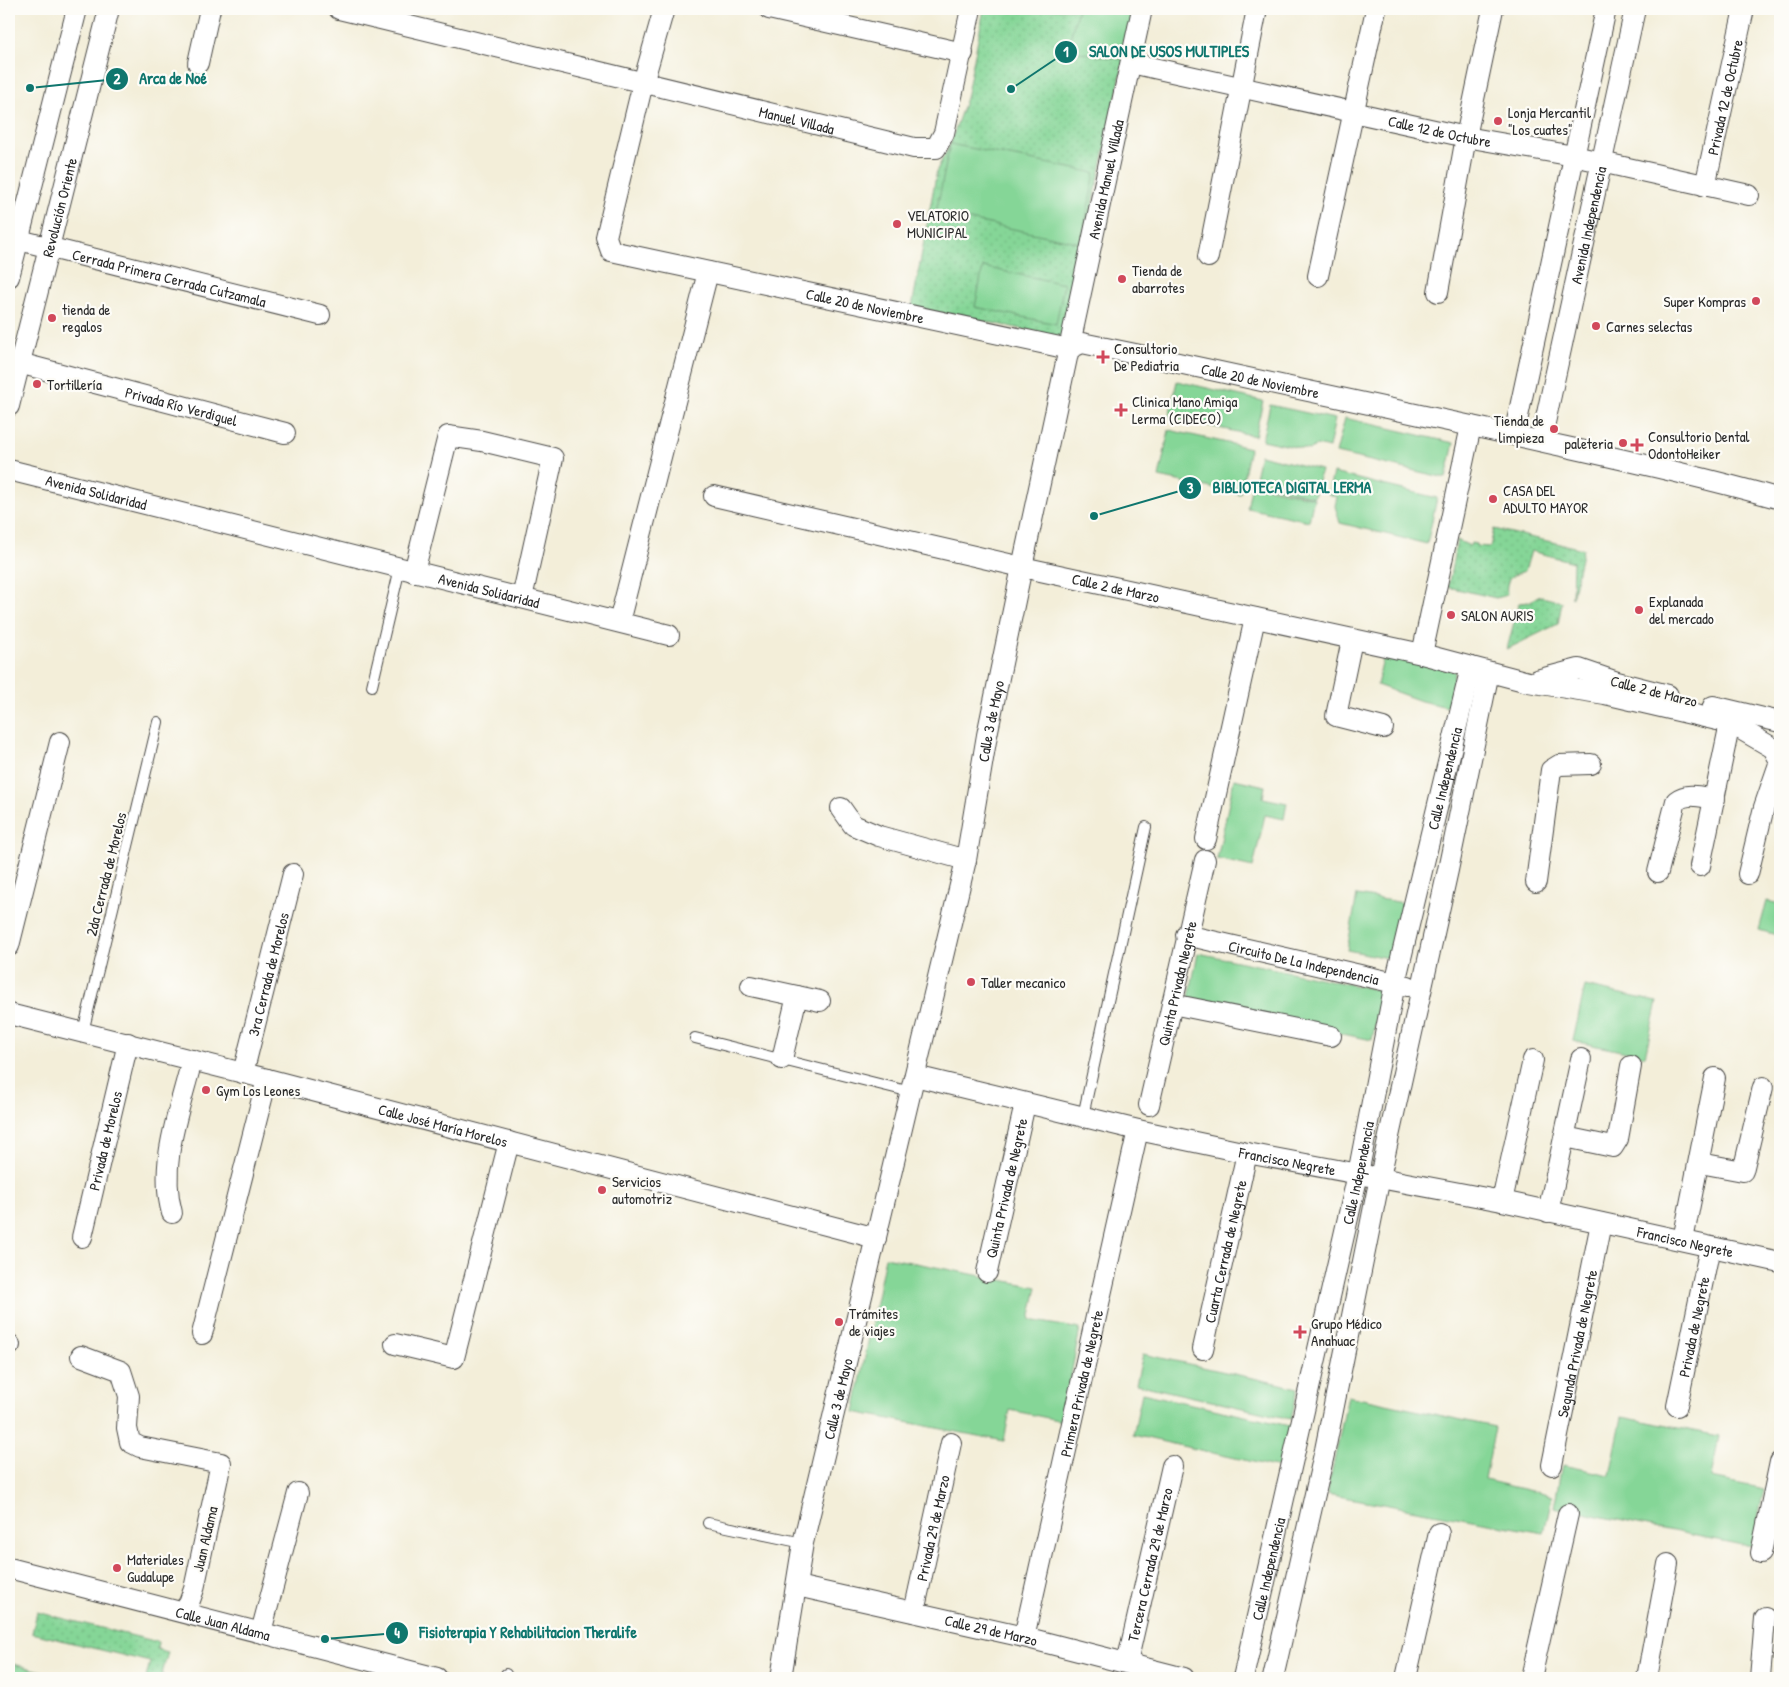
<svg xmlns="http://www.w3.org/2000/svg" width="1789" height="1687" font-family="'Patrick Hand',sans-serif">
<defs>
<pattern id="grass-dots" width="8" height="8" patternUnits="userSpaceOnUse" patternTransform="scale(1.25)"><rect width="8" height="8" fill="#85d697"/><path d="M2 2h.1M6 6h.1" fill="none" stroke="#73b882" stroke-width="1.8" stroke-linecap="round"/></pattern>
</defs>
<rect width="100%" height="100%" fill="#fdfcf7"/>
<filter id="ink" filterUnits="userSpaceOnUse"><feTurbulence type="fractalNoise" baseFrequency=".02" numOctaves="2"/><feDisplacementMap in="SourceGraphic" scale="10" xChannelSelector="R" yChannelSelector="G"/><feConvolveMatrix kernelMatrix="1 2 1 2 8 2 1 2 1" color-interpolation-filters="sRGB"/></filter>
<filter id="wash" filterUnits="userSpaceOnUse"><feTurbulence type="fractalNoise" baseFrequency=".0096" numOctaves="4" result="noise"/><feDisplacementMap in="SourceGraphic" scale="20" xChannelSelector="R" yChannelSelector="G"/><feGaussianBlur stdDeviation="1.12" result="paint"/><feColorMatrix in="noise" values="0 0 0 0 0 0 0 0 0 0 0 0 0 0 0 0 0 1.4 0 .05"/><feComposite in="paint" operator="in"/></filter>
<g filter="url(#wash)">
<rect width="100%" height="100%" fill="#f3eed9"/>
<g fill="url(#grass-dots)" stroke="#588061">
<polygon points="984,9 1135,9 1089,223 1081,243 1067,338 912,307 937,170 950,144 966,98"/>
<path d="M1494 529 1583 549 1572 598 1573 562 1531 551 1525 571C1511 575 1505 579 1507 595L1496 598 1448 587 1457 540 1470 546 1471 543 1476 544V546L1490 547Z"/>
<polygon points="1538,596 1562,602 1558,624 1507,649 1519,603 1529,602"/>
<polygon points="37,1612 158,1642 157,1649 168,1652 161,1678 146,1678 150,1662 32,1633"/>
<polygon points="9,1663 69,1678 70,1678 9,1678"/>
</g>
<g fill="#85d697" stroke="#588061">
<polygon points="1078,9 1135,9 1124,60 1067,50"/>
<polygon points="950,144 1095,173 1081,243 936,213"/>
<polygon points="983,267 1064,284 1056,324 975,307"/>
<polygon points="1177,381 1263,401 1255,436 1169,417"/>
<polygon points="1270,405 1335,419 1329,448 1317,445 1309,450 1262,440"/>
<polygon points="1345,418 1454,443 1446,478 1336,453"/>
<polygon points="1169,430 1250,448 1240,494 1159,477"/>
<polygon points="1260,455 1321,470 1314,497 1254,482"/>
<polygon points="1333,473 1437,498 1427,544 1340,523 1335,506 1337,497 1328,494"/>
<polygon points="1252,484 1314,498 1309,521 1247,508"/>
<polygon points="1384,655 1455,671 1447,707 1421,701 1377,685"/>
<polygon points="1234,779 1265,786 1263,798 1287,803 1284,819 1265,815 1253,867 1217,859"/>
<polygon points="1357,895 1404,903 1392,959 1347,950"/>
<polygon points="1767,901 1780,904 1780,936 1759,930"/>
<polygon points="1198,953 1382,991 1372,1040 1188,1002"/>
<polygon points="1585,986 1657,1002 1645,1056 1573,1041"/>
<polygon points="885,1257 1037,1287 1030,1320 1080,1329 1062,1421 1010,1410 1004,1441 854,1412"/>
<polygon points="1143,1354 1298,1388 1291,1419 1136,1384"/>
<polygon points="1142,1393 1294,1427 1284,1469 1133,1435"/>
<polygon points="1348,1396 1495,1427 1485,1480 1552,1496 1544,1533 1327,1494"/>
<polygon points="1622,1417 1719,1436 1711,1478 1764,1489 1752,1547 1554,1507 1562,1465 1610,1475"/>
</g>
</g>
<g filter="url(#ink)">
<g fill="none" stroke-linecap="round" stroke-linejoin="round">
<defs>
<g id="service">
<polyline points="372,686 400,568"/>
<polyline points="83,1032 158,722"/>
<polyline points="695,1038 911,1092"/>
<polyline points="1083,1116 1146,827"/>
<polyline points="708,1523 803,1543"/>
<polyline points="505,1678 506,1674"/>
</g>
<g id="minor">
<path id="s1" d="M339 9 914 148H936L944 133 971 9"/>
<path id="s2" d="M664 9 643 83 606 237 611 251 1069 349 1082 343C1223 372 1364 402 1504 433 1596 454 1689 473 1780 499"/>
<polyline points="769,9 963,53"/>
<polyline points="198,63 210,9"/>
<path id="s3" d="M1131 63 1466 137 1574 156 1749 195"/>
<path id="s4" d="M1705 186 1744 9"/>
<path id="s5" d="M19 240 320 315"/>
<polyline points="1208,257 1257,9"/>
<polyline points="1318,276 1376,9"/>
<polyline points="9,277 77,9"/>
<polyline points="1438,292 1466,137 1493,9"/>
<path id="s6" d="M19 363 285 433"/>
<path id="s7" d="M9 406 109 9"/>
<polyline points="1514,435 1606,9"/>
<path id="s8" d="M1541 441 1635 9"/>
<path id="s9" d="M9 470 669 635"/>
<path id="s10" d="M714 496 1022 567 1422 654 1528 682 1605 694 1730 723 1773 748 1780 761 1764 807 1748 874"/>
<polyline points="414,572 448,436 482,441 553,458 522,598"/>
<polyline points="619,622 708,272"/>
<polyline points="1352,640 1336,716 1383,728"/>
<polyline points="1422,654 1471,426"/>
<polyline points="1537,680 1579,669 1617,682 1668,695"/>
<polyline points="1713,706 1780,722"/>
<polyline points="841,808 853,825 879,836 966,860"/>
<polyline points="1206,839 1255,618"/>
<polyline points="1700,866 1730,723"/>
<path d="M1658 872 1676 801C1688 792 1701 797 1715 799"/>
<polyline points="1536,882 1551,770 1559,765 1591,764"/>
<path id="s11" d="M1186 935 1408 986"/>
<polyline points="9,946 60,742"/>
<polyline points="751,986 820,1001"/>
<polyline points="1172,1004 1331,1036"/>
<path id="s12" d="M9 1014 267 1079 876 1238"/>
<polyline points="782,1059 797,996"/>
<path id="s13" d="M243 1073 293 874"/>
<path id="s14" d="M915 1076 1138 1130 1247 1153 1502 1201 1780 1262"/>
<path id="s15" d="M1149 1105 1205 860"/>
<polyline points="1565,1137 1613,1147 1618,1139 1631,1066"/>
<polyline points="1700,1163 1743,1171 1763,1087"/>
<polyline points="1502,1201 1533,1060"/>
<polyline points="1548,1212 1581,1059"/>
<path d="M172 1213C158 1163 180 1109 192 1060"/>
<path id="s16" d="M82 1237 128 1043"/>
<polyline points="1683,1240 1715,1078"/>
<path id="s17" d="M987 1272 1025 1104"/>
<polyline points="202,1334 267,1079"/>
<polyline points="9,1344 10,1345"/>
<polyline points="395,1344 454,1358 509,1142"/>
<path id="s18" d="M1203 1349 1247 1153"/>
<polyline points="81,1356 121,1371 129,1396 127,1428 130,1442 140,1447 221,1463 194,1589 189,1603 182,1612"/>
<path id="s19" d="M1677 1406 1710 1247"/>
<path id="s20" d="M1552 1465 1601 1223"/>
<polyline points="1761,1553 1780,1462"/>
<path id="s21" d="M9 1568 437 1678"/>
<path id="s22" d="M797 1586 1024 1637 1184 1678"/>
<path id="s23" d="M914 1612 951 1443"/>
<polyline points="261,1632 298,1493"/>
<path id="s24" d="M1024 1637 1138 1130"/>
<path id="s25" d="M1127 1663 1172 1466"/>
<path id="s26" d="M781 1678 803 1543 966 860 987 735 1022 567 1142 9"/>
<path id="s27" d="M1243 1678 1358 1174 1395 983 1471 667"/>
<polyline points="1273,1678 1325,1450 1380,1177 1448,870 1489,672"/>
<polyline points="1406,1678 1439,1533"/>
<polyline points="1531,1678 1568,1514"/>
<polyline points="1647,1678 1668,1564"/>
<polyline points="1760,1678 1765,1618"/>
</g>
</defs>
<use href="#service" stroke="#494845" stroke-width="12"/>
<use href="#minor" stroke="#494845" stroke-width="22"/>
<use href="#service" stroke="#fff" stroke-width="10"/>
<use href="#minor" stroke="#fff" stroke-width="20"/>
</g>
</g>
<g fill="#d1495b" stroke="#fdfcf7" stroke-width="2">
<circle cx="1498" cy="121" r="5"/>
<circle cx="897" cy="224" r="5"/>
<circle cx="1122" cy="279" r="5"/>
<circle cx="1756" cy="301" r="5"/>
<circle cx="52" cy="318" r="5"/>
<circle cx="1596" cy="326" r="5"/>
<path d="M1100.5 349.5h5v5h5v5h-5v5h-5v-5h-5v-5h5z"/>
<circle cx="37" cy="384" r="5"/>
<path d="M1118.5 402.5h5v5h5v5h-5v5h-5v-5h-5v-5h5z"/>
<circle cx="1554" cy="429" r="5"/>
<circle cx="1623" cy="443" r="5"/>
<path d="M1634.5 437.5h5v5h5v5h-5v5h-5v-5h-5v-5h5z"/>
<circle cx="1493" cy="499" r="5"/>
<circle cx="1639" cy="610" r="5"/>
<circle cx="1451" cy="615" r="5"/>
<circle cx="971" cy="982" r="5"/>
<circle cx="206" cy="1090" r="5"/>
<circle cx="602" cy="1190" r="5"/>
<circle cx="839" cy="1322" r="5"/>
<path d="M1297.5 1324.5h5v5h5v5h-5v5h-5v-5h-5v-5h5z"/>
<circle cx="117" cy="1568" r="5"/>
</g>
<g text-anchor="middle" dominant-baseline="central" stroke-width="4.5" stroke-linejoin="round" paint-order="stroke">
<g font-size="15" fill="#2b2b2b" stroke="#fdfcf7">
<text stroke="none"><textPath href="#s4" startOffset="91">Privada 12 de Octubre</textPath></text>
<text stroke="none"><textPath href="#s1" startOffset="471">Manuel Villada</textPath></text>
<text stroke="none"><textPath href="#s3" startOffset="316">Calle 12 de Octubre</textPath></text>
<text stroke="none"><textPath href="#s26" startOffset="1534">Avenida Manuel Villada</textPath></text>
<text stroke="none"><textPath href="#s7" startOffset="205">Revolución Oriente</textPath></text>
<text stroke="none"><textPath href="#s8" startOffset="221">Avenida Independencia</textPath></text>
<text stroke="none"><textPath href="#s5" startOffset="155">Cerrada Primera Cerrada Cutzamala</textPath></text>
<text stroke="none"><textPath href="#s2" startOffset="510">Calle 20 de Noviembre</textPath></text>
<text stroke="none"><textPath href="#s2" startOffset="915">Calle 20 de Noviembre</textPath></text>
<text stroke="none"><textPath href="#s6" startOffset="168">Privada Río Verdiguel</textPath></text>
<text stroke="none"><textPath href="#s9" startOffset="90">Avenida Solidaridad</textPath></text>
<text stroke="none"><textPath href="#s10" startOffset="412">Calle 2 de Marzo</textPath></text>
<text stroke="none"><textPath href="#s9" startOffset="495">Avenida Solidaridad</textPath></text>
<text transform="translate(1654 691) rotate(14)">Calle 2 de Marzo</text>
<text stroke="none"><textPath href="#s26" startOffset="980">Calle 3 de Mayo</textPath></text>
<text stroke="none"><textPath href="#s27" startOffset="922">Calle Independencia</textPath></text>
<text transform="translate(106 874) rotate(-76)">2da Cerrada de Morelos</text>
<text stroke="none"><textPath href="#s11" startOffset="121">Circuito De La Independencia</textPath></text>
<text stroke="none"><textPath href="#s13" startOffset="102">3ra Cerrada de Morelos</textPath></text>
<text stroke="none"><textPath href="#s15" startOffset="125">Quinta Privada Negrete</textPath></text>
<text stroke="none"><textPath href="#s12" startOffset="448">Calle José María Morelos</textPath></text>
<text stroke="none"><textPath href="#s16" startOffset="99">Privada de Morelos</textPath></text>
<text stroke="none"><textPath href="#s14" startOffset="382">Francisco Negrete</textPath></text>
<text stroke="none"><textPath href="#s27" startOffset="518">Calle Independencia</textPath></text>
<text stroke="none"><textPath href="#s17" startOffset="86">Quinta Privada de Negrete</textPath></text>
<text stroke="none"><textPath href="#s14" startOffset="788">Francisco Negrete</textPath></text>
<text stroke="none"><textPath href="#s18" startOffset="100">Cuarta Cerrada de Negrete</textPath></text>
<text stroke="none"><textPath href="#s19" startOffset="81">Privada de Negrete</textPath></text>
<text stroke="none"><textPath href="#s20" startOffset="124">Segunda Privada de Negrete</textPath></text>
<text stroke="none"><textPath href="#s24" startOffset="260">Primera Privada de Negrete</textPath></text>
<text stroke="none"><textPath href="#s26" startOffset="285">Calle 3 de Mayo</textPath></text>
<text stroke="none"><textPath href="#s23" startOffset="86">Privada 29 de Marzo</textPath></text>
<text transform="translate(205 1539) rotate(-77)">Juan Aldama</text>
<text stroke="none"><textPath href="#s25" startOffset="101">Tercera Cerrada 29 de Marzo</textPath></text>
<text stroke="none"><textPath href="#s27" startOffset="112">Calle Independencia</textPath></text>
<text stroke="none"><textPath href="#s21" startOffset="221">Calle Juan Aldama</textPath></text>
<text stroke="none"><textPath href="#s22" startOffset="199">Calle 29 de Marzo</textPath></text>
</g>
<g font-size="15" fill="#2b2b2b" stroke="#fdfcf7" text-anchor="start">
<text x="1508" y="112">Lonja Mercantil<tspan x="1508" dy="17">"Los cuates"</tspan></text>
<text x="907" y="215">VELATORIO<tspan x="907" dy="17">MUNICIPAL</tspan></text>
<text x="1132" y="270">Tienda de<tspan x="1132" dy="17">abarrotes</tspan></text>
<text x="1746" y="301" text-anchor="end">Super Kompras</text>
<text x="62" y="309">tienda de<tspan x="62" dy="17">regalos</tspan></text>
<text x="1606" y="326">Carnes selectas</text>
<text x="1114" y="348">Consultorio<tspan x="1114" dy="17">De Pediatria</tspan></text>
<text x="47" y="384">Tortillería</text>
<text x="1132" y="401">Clinica Mano Amiga<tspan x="1132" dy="17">Lerma (CIDECO)</tspan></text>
<text x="1544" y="420" text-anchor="end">Tienda de<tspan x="1544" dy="17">limpieza</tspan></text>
<text x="1648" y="436">Consultorio Dental<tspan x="1648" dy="17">OdontoHeiker</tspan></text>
<text x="1613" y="443" text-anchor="end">paleteria</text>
<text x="1503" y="490">CASA DEL<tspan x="1503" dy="17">ADULTO MAYOR</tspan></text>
<text x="1649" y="601">Explanada<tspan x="1649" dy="17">del mercado</tspan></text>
<text x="1461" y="615">SALON AURIS</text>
<text x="981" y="982">Taller mecanico</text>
<text x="216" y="1090">Gym Los Leones</text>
<text x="612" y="1181">Servicios<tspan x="612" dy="17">automotriz</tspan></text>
<text x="849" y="1313">Trámites<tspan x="849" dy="17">de viajes</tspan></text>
<text x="1311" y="1323">Grupo Médico<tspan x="1311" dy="17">Anahuac</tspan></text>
<text x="127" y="1559">Materiales<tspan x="127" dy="17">Gudalupe</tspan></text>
</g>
</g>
<path fill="none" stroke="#0f766e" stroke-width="2" d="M1011 89L1066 52M30 88L117 79M1094 516L1190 488M325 1639L397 1633"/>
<g fill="#0f766e" stroke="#fdfcf7" stroke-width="2">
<circle cx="1011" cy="89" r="5"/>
<circle cx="30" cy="88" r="5"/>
<circle cx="1094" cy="516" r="5"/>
<circle cx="325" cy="1639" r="5"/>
<circle cx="1066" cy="52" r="12"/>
<circle cx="117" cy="79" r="12"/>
<circle cx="1190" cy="488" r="12"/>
<circle cx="397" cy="1633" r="12"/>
</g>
<g font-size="15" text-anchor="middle" font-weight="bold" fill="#fff">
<text x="1066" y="57">1</text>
<text x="117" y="84">2</text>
<text x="1190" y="493">3</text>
<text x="397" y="1638">4</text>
</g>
<g font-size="16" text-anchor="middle" font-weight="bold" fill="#0f766e" stroke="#fdfcf7" stroke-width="4.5" stroke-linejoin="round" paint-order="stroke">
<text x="1169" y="57">SALON DE USOS MULTIPLES</text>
<text x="173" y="84">Arca de Noé</text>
<text x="1292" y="493">BIBLIOTECA DIGITAL LERMA</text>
<text x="528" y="1638">Fisioterapia Y Rehabilitacion Theralife</text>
</g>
<rect width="1789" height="1687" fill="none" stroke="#fdfcf7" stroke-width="30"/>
</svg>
